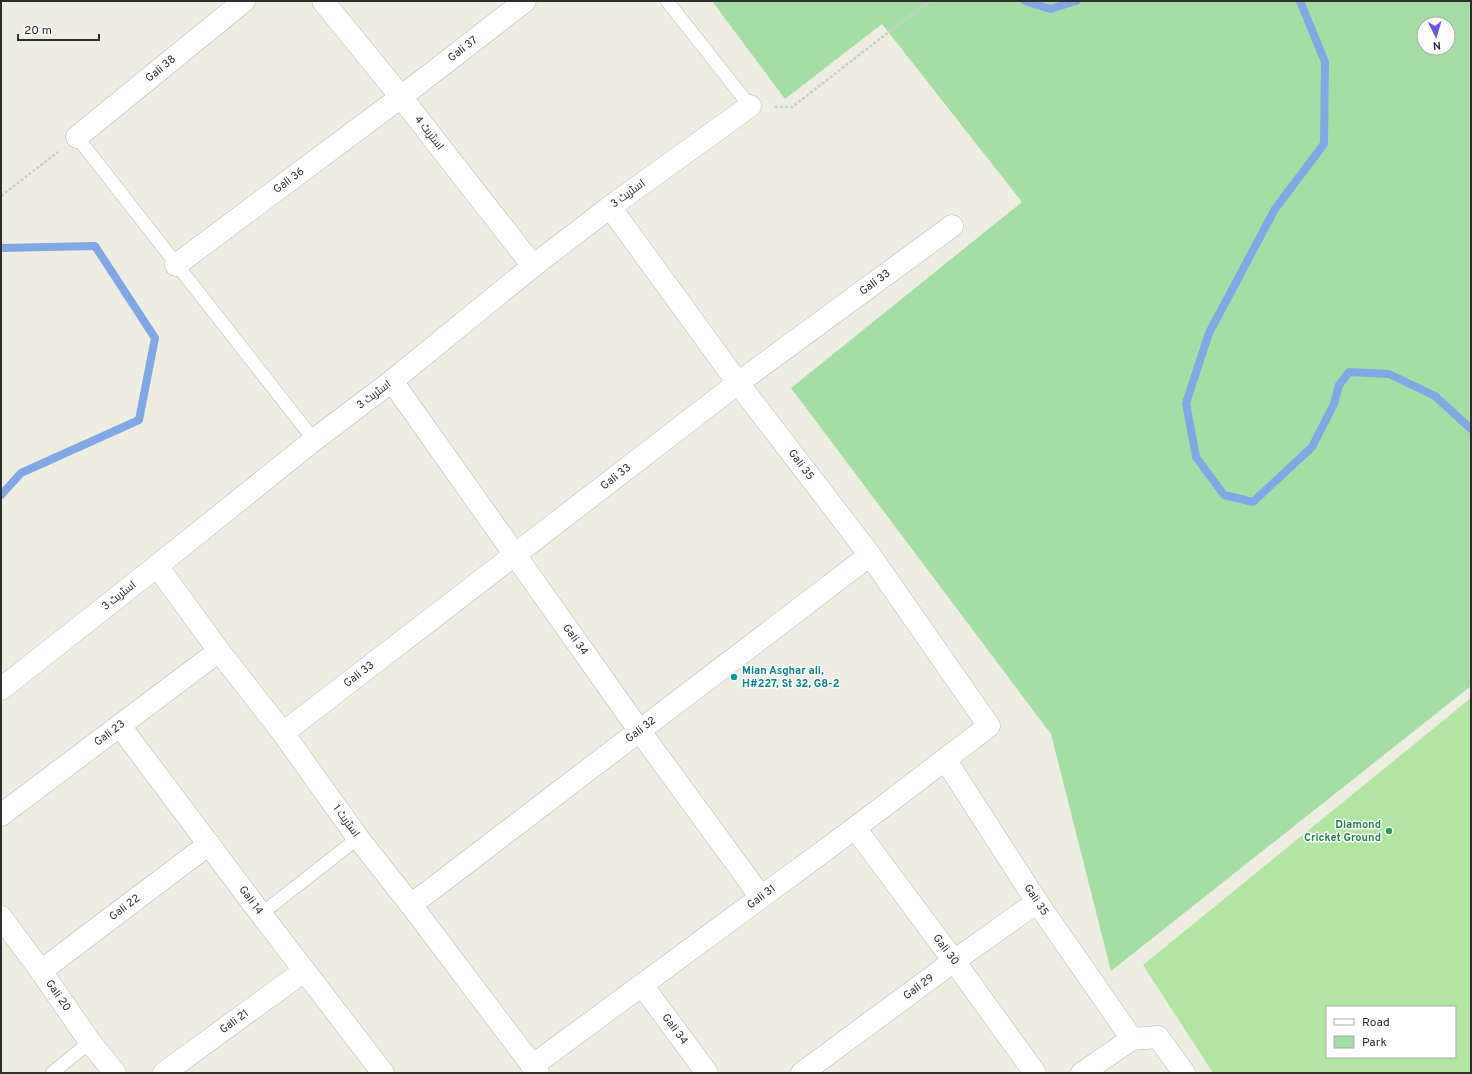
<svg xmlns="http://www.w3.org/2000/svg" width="1472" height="1074" font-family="Overpass,Cairo,sans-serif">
<rect width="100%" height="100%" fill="#eeede2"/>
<path fill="#a5dea5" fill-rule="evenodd" d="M712 1H1471V686L1111 971 1051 734 791 388 1022 202 882 24 785 99ZM1424 24H1448V48H1424Z"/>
<path fill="#b2e4a2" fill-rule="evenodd" d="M1471 698V1073H1213L1143 965ZM1327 1007H1455V1057H1327Z"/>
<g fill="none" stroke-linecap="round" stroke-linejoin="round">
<g stroke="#81a8e4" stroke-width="8">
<polyline points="1025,1 1050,9 1076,1"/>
<polyline points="1300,1 1325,62 1324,144 1275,209 1209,333 1186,403 1196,457 1224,495 1253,502 1312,447 1334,404 1339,385 1349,372 1389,374 1435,396 1471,429"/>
<polyline points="1,248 95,246 155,338 139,420 21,473 1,495"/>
</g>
<defs>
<g id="service">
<polyline points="667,1 750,106"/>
<polyline points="77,137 314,440"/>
<polyline points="261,914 358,838"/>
<polyline points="52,1073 90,1042"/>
</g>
<g id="minor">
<polyline points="323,1 401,97 533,266"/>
<path id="s1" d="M77 137 244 1"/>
<path id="s2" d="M176 265 401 97 525 1"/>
<path id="s3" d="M392 381 639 730 761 897"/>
<polyline points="157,566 219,651 283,733 358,838 411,905 538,1073"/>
<polyline points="1,689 157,566 314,440 392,381 533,266 610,207 750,106"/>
<path id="s4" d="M120 726 261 914 383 1073"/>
<path id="s5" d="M283 733 738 383 952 226"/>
<path id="s6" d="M945 759 1037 902 1132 1039"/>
<path id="s7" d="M1 815 219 651"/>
<path id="s8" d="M855 828 954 961 1035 1073"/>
<path id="s9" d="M411 905 870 555"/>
<path id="s10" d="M1 917 41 971 90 1042 115 1073"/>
<path id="s11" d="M41 971 209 844"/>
<path id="s12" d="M642 985 707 1073"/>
<path id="s13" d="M532 1066 855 828 989 726 870 555 738 383 610 207"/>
<path id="s14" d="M164 1073 304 971"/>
<path id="s15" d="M802 1073 954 961 1037 902"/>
<polyline points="1082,1073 1132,1039 1158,1037 1184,1073"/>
</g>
</defs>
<use href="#service" stroke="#b7b6c0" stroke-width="14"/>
<use href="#minor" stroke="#b7b6c0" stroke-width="23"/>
<g stroke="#cdcdcd" stroke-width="2.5" stroke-dasharray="3 2" stroke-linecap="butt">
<polyline points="775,107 792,107 903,21 931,1"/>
<polyline points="1,196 58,152"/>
</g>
<use href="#service" stroke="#fff" stroke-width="13"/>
<use href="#minor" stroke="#fff" stroke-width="22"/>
</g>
<circle fill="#0f9aa8" stroke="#fff" stroke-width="1.5" cx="734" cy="677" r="4"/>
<circle fill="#2e9e5b" stroke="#fff" stroke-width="1.5" cx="1389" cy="831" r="4"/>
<g text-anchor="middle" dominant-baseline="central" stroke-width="3" stroke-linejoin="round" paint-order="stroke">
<g font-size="11" fill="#2e2e2e" stroke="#fff">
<text stroke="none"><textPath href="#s2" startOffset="359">Gali 37</textPath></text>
<text stroke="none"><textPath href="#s1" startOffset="108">Gali 38</textPath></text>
<text transform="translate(429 133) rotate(52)">اسٹریٹ 4</text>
<text stroke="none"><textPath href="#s2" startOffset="141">Gali 36</textPath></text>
<text transform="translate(628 194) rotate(-36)">اسٹریٹ 3</text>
<text stroke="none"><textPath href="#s5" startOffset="744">Gali 33</textPath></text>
<text transform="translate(374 395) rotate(-37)">اسٹریٹ 3</text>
<text transform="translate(801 465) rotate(53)">Gali 35</text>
<text stroke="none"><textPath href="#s5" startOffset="420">Gali 33</textPath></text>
<text transform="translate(119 596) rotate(-38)">اسٹریٹ 3</text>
<text stroke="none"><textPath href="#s3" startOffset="317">Gali 34</textPath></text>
<text stroke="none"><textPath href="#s5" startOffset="96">Gali 33</textPath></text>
<text stroke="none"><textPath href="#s9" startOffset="289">Gali 32</textPath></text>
<text stroke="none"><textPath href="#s7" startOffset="136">Gali 23</textPath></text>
<text transform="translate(346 821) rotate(54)">اسٹریٹ 1</text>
<text stroke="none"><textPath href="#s13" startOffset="285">Gali 31</textPath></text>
<text stroke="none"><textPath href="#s4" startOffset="218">Gali 14</textPath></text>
<text stroke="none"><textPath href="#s6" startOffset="168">Gali 35</textPath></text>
<text stroke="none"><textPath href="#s11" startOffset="105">Gali 22</textPath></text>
<text stroke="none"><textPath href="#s8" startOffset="152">Gali 30</textPath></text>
<text stroke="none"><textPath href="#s15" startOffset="145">Gali 29</textPath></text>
<text stroke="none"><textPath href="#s10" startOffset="97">Gali 20</textPath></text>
<text stroke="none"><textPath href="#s14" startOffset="87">Gali 21</textPath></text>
<text stroke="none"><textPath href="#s12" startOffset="55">Gali 34</textPath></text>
</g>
<g font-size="11" font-weight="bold" fill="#0d838f" stroke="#fff" text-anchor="start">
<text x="742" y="671">Mian Asghar ali,<tspan x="742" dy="13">H#227, St 32, G8-2</tspan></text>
</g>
<g font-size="11" font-weight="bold" fill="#27864d" stroke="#fff" text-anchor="end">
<text x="1381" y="825">Diamond<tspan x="1381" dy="13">Cricket Ground</tspan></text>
</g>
</g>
<rect width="1472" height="1074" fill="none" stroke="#2e2e2e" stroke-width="4"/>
<rect x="1326" y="1006" width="130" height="52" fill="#ffffff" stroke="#ababab"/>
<rect x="1334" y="1019" width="20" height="6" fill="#ffffff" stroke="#ababab"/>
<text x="1362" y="1026" font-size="12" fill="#2e2e2e">Road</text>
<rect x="1334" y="1036" width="20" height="12" fill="#a5dea5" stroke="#ababab"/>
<text x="1362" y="1046" font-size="12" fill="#2e2e2e">Park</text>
<g transform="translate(1436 36) rotate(175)"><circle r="19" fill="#ffffff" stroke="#ababab"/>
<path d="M0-3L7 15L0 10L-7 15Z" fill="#6b54e9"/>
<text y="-6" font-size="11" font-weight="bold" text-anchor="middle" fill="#2e2e2e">N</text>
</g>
<path d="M18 34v6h81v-6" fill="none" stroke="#2e2e2e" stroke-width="2"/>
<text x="24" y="34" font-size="12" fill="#2e2e2e" stroke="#ffffff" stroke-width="3" paint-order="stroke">20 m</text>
</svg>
